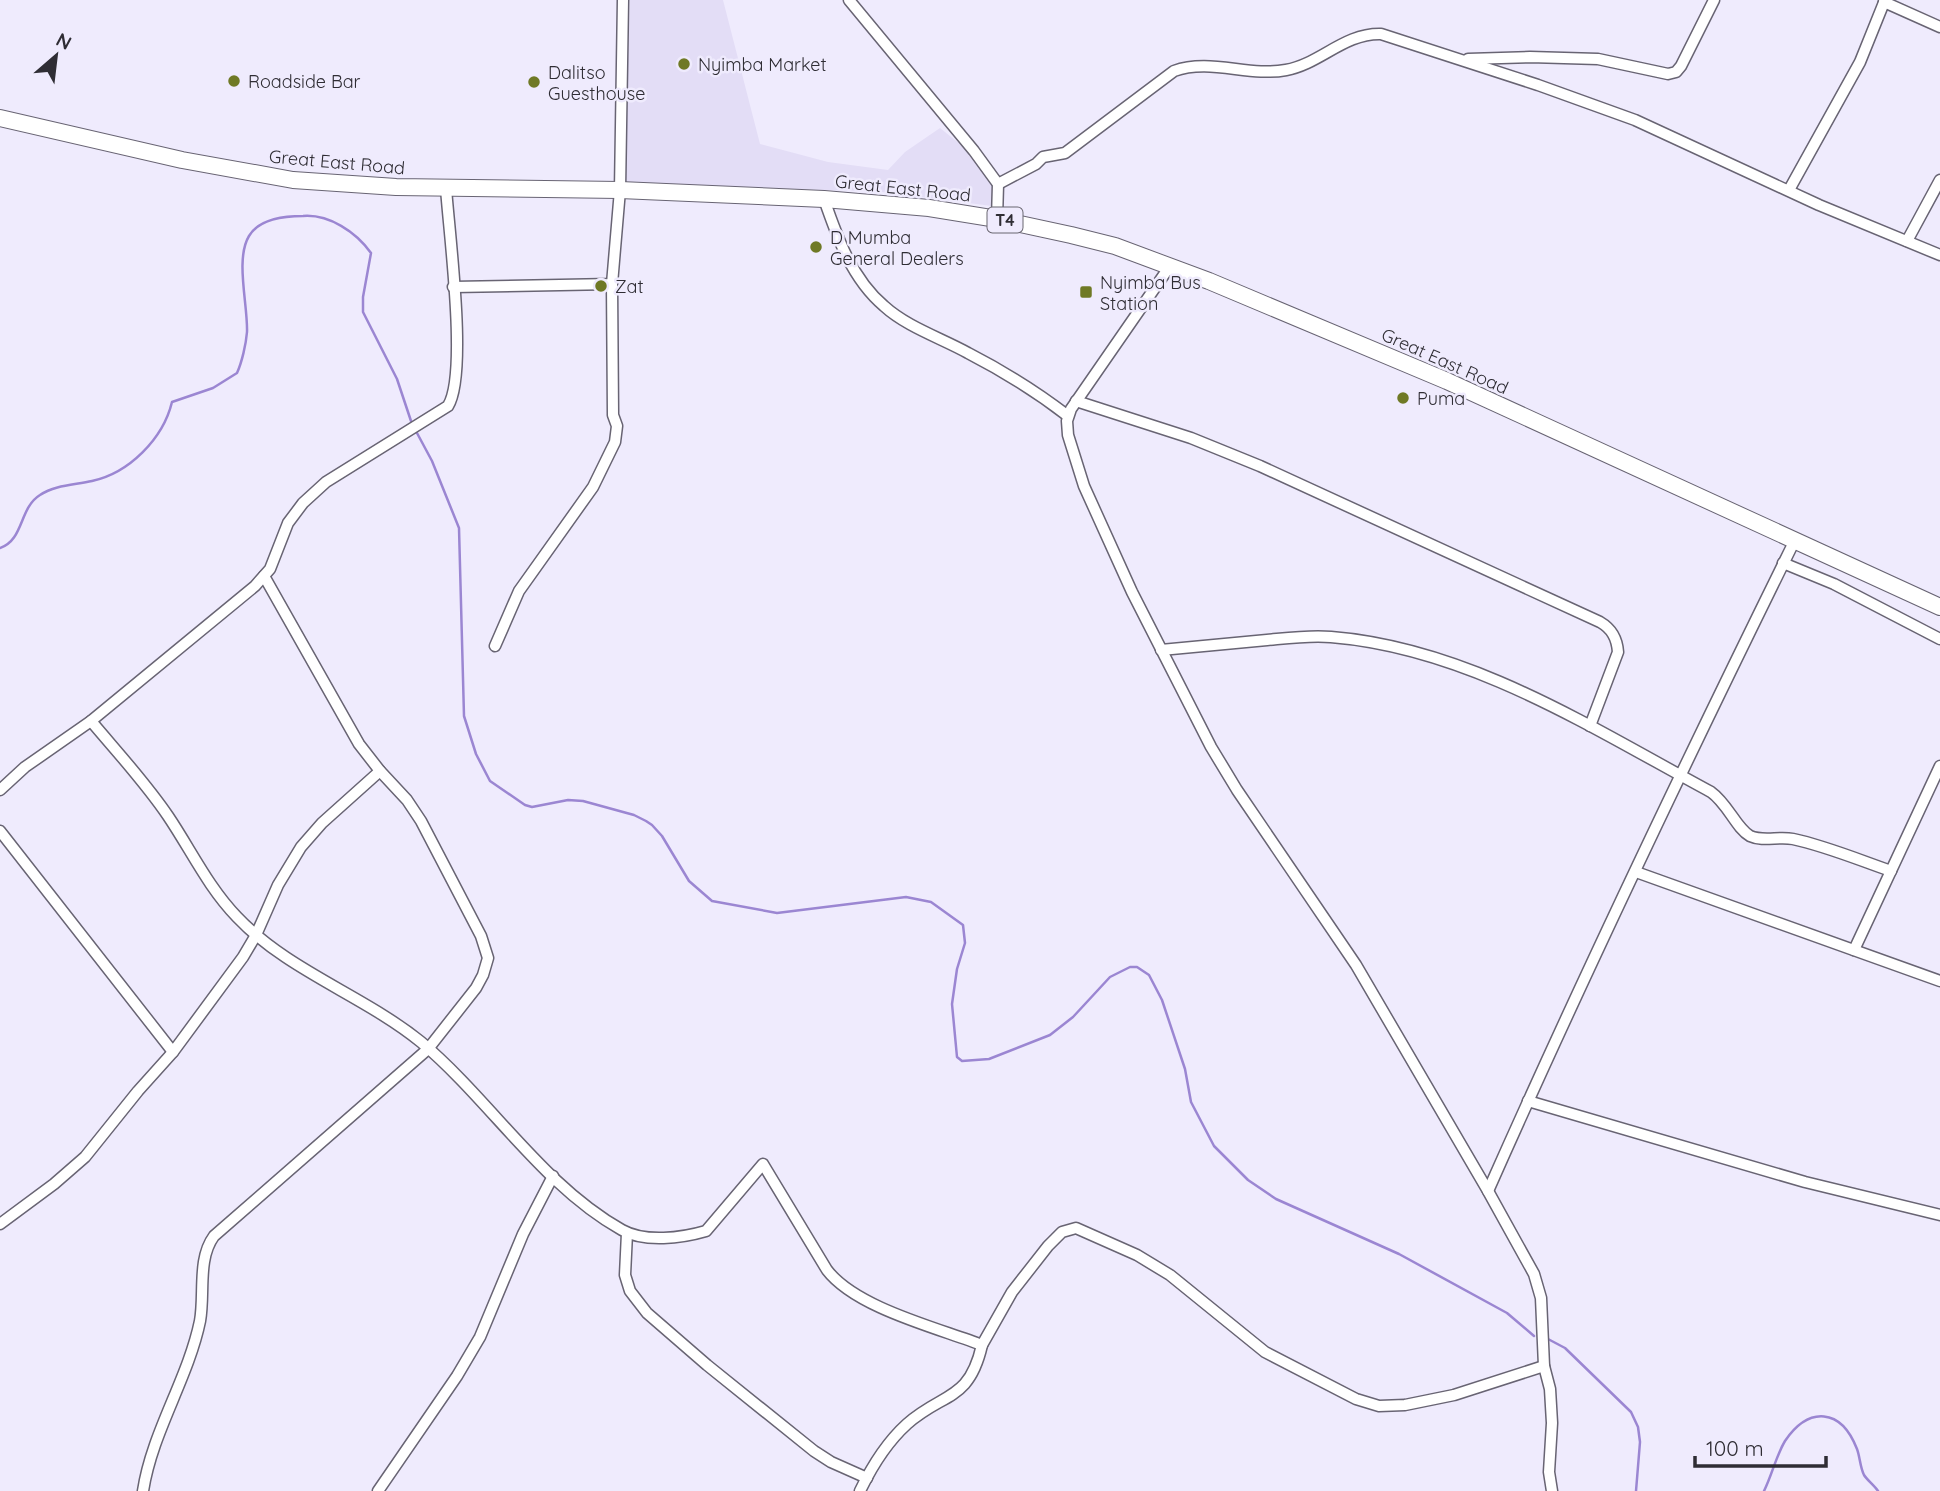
<svg xmlns="http://www.w3.org/2000/svg" width="1940" height="1491" font-family="Quicksand,sans-serif">
<rect width="100%" height="100%" fill="#efebfd"/>
<polygon fill="#e3ddf6" points="630,0 723,0 760,144 828,162 888,170 905,152 940,128 970,152 996,183 992,206 874,191 624,186"/>
<g fill="none" stroke-linecap="round" stroke-linejoin="round">
<g stroke="#9b86d2" stroke-width="2.5">
<polyline points="417,433 432,461 459,528 464,716 476,754 490,781 525,805 532,807 568,800 583,801 634,815 646,821 652,825 662,836 689,881 712,901 777,913 906,897 931,902 963,925 965,943 957,969 952,1004 957,1057 962,1061 989,1059 1050,1035 1073,1017 1110,977 1130,967 1137,967 1149,975 1162,1000 1185,1069 1191,1102 1214,1146 1248,1180 1276,1199 1399,1254 1507,1313 1534,1336"/>
<path d="M0 548C24 540 19 508 40 495 55 485 75 485 92 481 129 473 163 439 172 402L213 388 237 373C242 362 246 344 247 332 248 305 235 259 249 236 259 219 285 216 303 216 329 214 356 232 371 253L363 297V312L397 379 411 421"/>
<polyline points="1548,1339 1565,1348 1631,1412 1638,1427 1640,1442 1636,1491"/>
<path d="M1764 1491C1772 1475 1776 1456 1785 1441 1809 1406 1841 1408 1857 1449 1860 1457 1860 1467 1864 1475 1867 1480 1874 1485 1878 1491"/>
</g>
<defs>
<g id="minor">
<polyline points="849,0 974,151 998,184 997,219"/>
<polyline points="1884,2 1940,27"/>
<polyline points="1468,59 1530,57 1598,59 1668,74 1676,72 1681,66 1714,0"/>
<path d="M998 184 1036 164 1043 157 1065 153 1174 71C1210 58 1249 77 1286 70 1320 64 1344 33 1381 34L1538 85 1635 120 1819 205 1940 255"/>
<polyline points="1789,190 1860,62 1885,0"/>
<path d="M824 199C837 237 852 279 884 306 907 327 941 338 968 353 1003 371 1037 392 1068 416"/>
<polyline points="1907,241 1940,180"/>
<polyline points="1170,266 1071,409 1067,421 1068,435 1084,486 1132,592 1211,747 1237,790 1356,965 1488,1191 1534,1274 1541,1298 1544,1366 1550,1389 1552,1423 1549,1472 1552,1491"/>
<polyline points="453,287 612,284 620,190 623,0"/>
<path d="M1076 401 1191 438 1260 466 1600 622C1612 629 1617 638 1618 652L1590 726"/>
<polyline points="1783,563 1834,584 1940,639"/>
<polyline points="495,646 519,591 593,487 615,442 617,426 613,415 612,284"/>
<path d="M1161 650C1196 647 1232 643 1267 640 1288 638 1310 635 1331 637 1469 648 1592 728 1711 792 1728 804 1736 828 1750 836 1763 842 1779 836 1793 839 1826 846 1859 860 1891 871"/>
<path d="M91 721C117 752 145 782 168 816 191 850 208 887 237 917 288 971 363 995 421 1042 491 1101 542 1185 622 1230 645 1243 682 1238 706 1231L763 1164 827 1270C856 1308 938 1328 982 1345L1012 1292 1048 1246 1062 1232 1076 1228 1137 1255 1170 1275 1265 1352 1356 1399 1379 1406 1405 1405 1454 1395 1544 1366"/>
<path d="M0 790 25 767 91 721 255 586 270 569 288 523 303 503 326 482 448 406C468 374 449 233 446 188"/>
<polyline points="0,831 173,1052"/>
<polyline points="1636,872 1940,981"/>
<polyline points="1854,950 1940,766"/>
<polyline points="1528,1101 1805,1182 1940,1215"/>
<path d="M1488 1191C1585 972 1689 755 1795 540"/>
<polyline points="0,1224 54,1184 85,1157 138,1091 173,1052 243,957 256,935 278,885 301,847 322,823 380,771"/>
<polyline points="627,1233 625,1275 630,1291 647,1313 707,1365 814,1451 831,1462 867,1478"/>
<path d="M143 1491C152 1432 188 1379 200 1321 205 1294 197 1259 214 1236L428 1049 476 988 483 975 488 958 481 936 421 821 407 800 380 771 359 744 264 576"/>
<polyline points="378,1491 457,1376 480,1337 523,1234 553,1176"/>
<path d="M860 1491C872 1466 886 1443 907 1424 943 1392 969 1402 982 1345"/>
</g>
<polyline id="highway" points="0,118 182,160 293,180 396,187 620,190 824,199 929,208 997,219 1071,235 1115,246 1209,281 1447,381 1940,607"/>
</defs>
<use href="#minor" stroke="#686473" stroke-width="13"/>
<use href="#highway" stroke="#686473" stroke-width="18"/>
<use href="#minor" stroke="#fff" stroke-width="10"/>
<use href="#highway" stroke="#fff" stroke-width="16"/>
</g>
<g fill="#6f7925" stroke="#efebfd" stroke-width="2.5">
<circle cx="684" cy="64" r="7"/>
<circle cx="234" cy="81" r="7"/>
<circle cx="534" cy="82" r="7"/>
<circle cx="816" cy="247" r="7"/>
<circle cx="601" cy="286" r="7"/>
<rect x="1079" y="285" width="14" height="14" rx="3.5"/>
<circle cx="1403" cy="398" r="7"/>
</g>
<g text-anchor="middle" dominant-baseline="central" stroke-width="5" stroke-linejoin="round" paint-order="stroke">
<rect fill="#efebfd" stroke="#696670" stroke-width="2" x="987.5" y="207.5" width="35" height="25" rx="5"/>
<g font-size="16" font-weight="bold" fill="#2f2d34">
<text x="1005" y="220">T4</text>
</g>
<g font-size="18" fill="#2f2d34" stroke="#efebfd" text-anchor="start">
<text x="698" y="64">Nyimba Market</text>
<text x="548" y="72">Dalitso<tspan x="548" dy="21">Guesthouse</tspan></text>
<text x="248" y="81">Roadside Bar</text>
<text x="830" y="237">D Mumba<tspan x="830" dy="21">General Dealers</tspan></text>
<text x="1100" y="282">Nyimba Bus<tspan x="1100" dy="21">Station</tspan></text>
<text x="615" y="286">Zat</text>
<text x="1417" y="398">Puma</text>
</g>
<g font-size="18" fill="#2f2d34" stroke="#efebfd">
<text transform="translate(337 162) rotate(5)">Great East Road</text>
<text transform="translate(903 188) rotate(6)">Great East Road</text>
<text transform="translate(1445 361) rotate(24)">Great East Road</text>
</g>
</g>
<g transform="translate(56 56) rotate(28)" stroke="#efebfd" stroke-width="5" paint-order="stroke">
<path d="M0-5L12 26L0 18L-12 26Z" fill="#2f2d34"/>
<text y="-10" font-size="19" font-weight="bold" text-anchor="middle" fill="#2f2d34">N</text>
</g>
<path d="M1695 1456v10h131v-10" fill="none" stroke="#2f2d34" stroke-width="3.5"/>
<text x="1706" y="1456" font-size="21" fill="#2f2d34" stroke="#efebfd" stroke-width="5" paint-order="stroke">100 m</text>
</svg>
